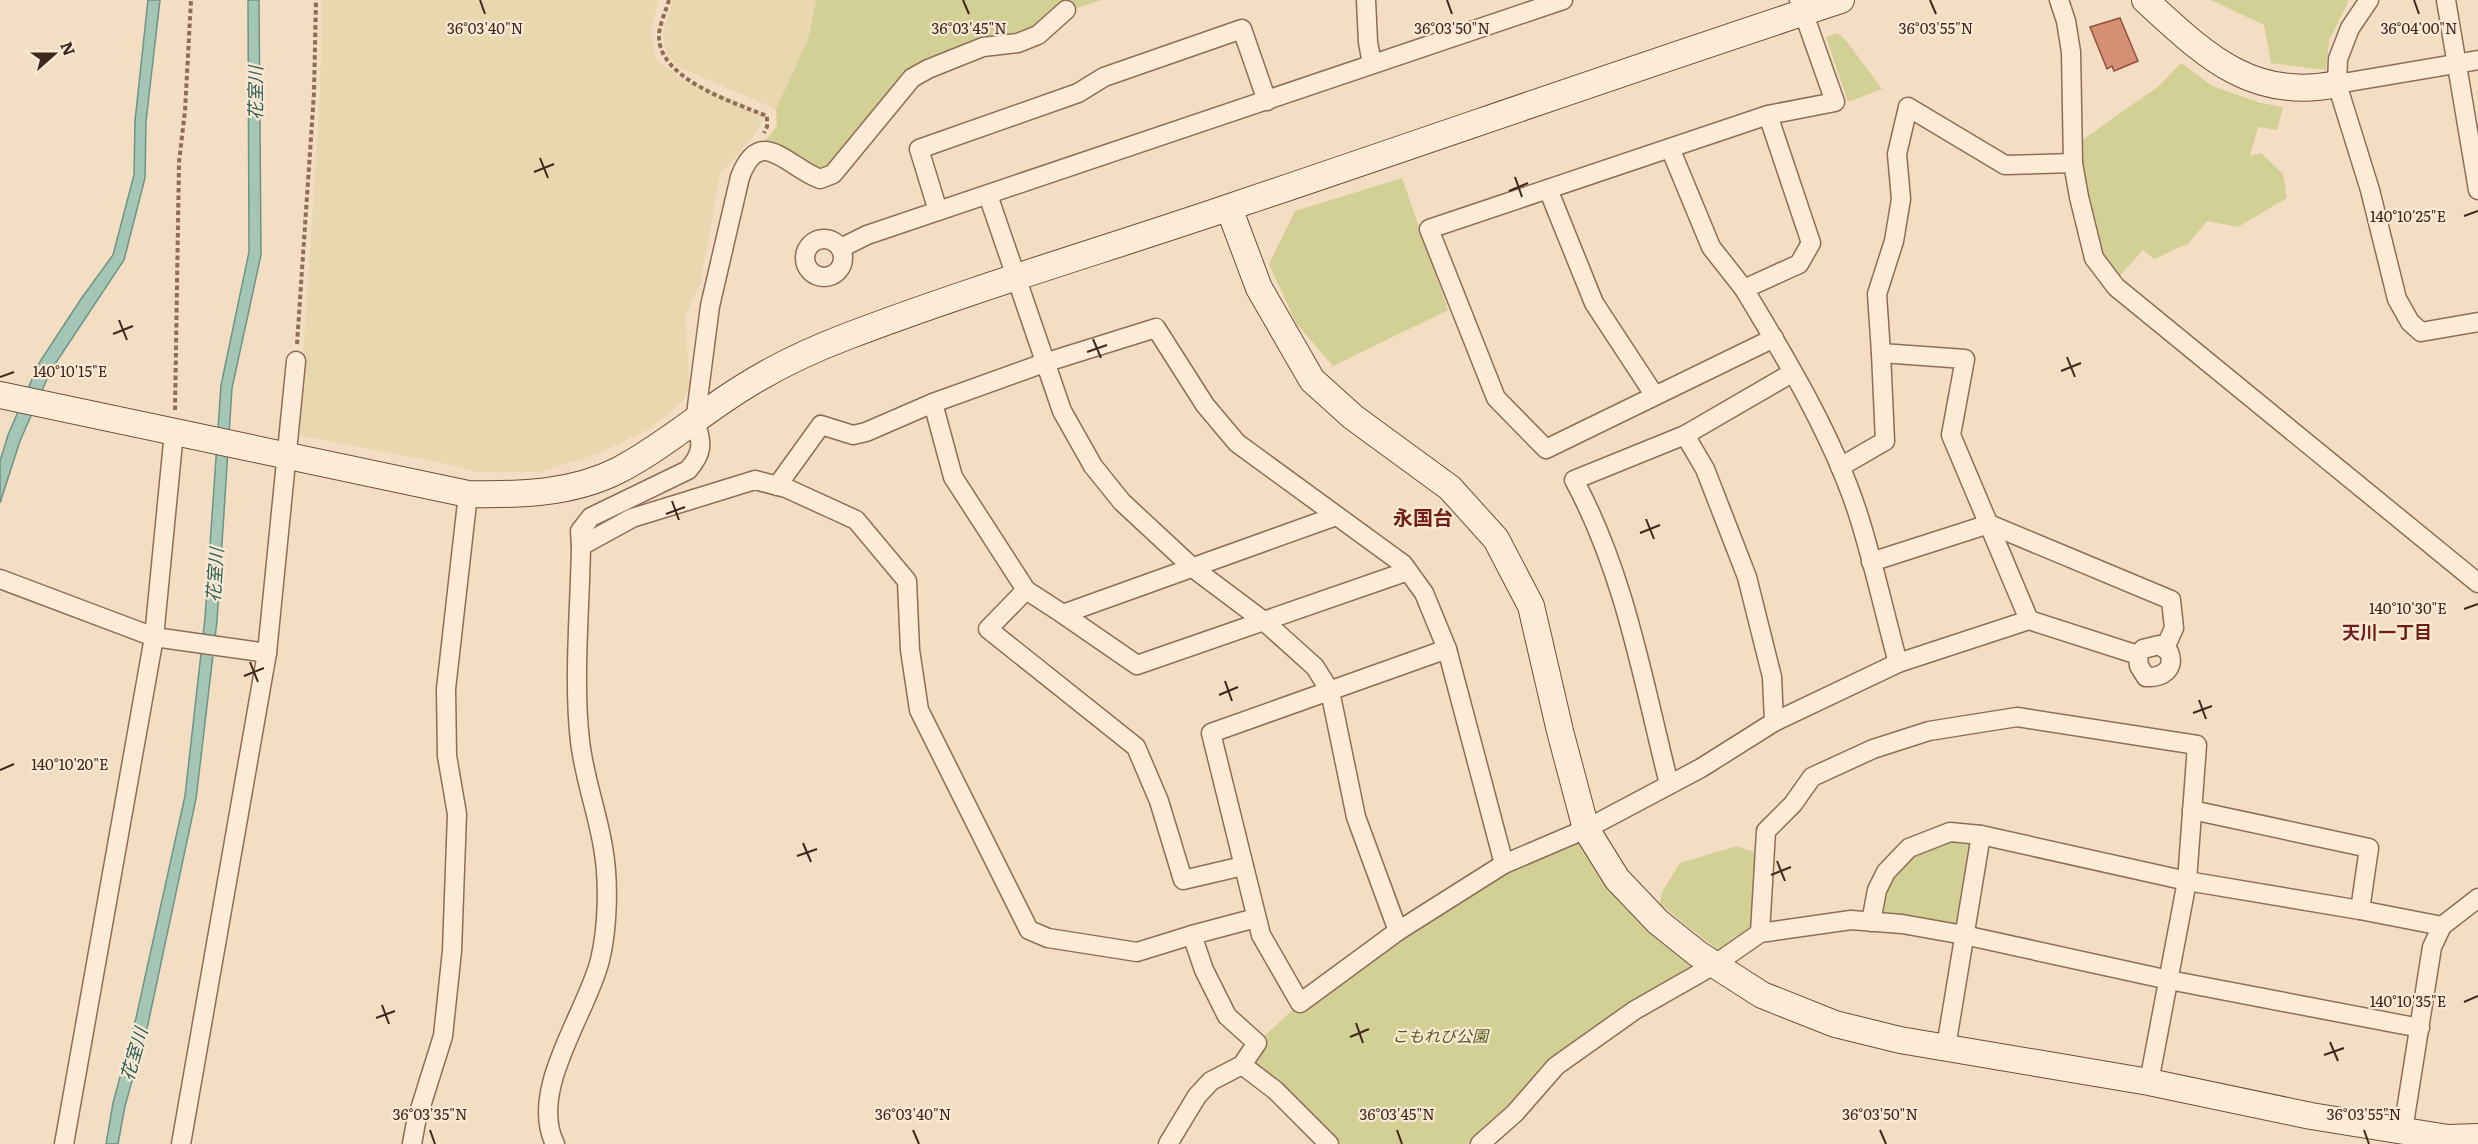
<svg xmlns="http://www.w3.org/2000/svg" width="2478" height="1144" font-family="Literata,'Noto Sans JP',serif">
<rect width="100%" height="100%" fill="#f3ddc3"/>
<g fill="#e9d7af">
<polygon points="322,0 658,0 651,34 656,60 681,78 740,102 765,116 753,137 720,175 700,284 685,316 690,386 684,400 651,428 600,453 540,472 476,472 457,466 298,435 320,96"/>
<polygon points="673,0 816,0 809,37 776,109 678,67 666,53 663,33"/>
</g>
<g fill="#d2d095">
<polygon points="816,0 1101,0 1075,9 1057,6 1042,30 912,74 827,173 759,149 777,126 776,109 809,37"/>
<polygon points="2211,0 2349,0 2329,41 2326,70 2271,63 2264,25"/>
<polygon points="1838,33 1848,43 1882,89 1848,102 1826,37"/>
<path d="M2181 63 2212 86 2261 103 2283 107 2277 130 2258 127 2250 156 2261 153 2283 174 2287 198 2238 227 2207 221 2189 243 2154 259 2143 250 2116 280C2088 247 2084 184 2078 143L2159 86Z"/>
<polygon points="1402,178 1448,310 1333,366 1296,323 1269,264 1295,211"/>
<polygon points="1586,829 1714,965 1556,1066 1480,1144 1329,1144 1242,1065 1257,1043 1300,1003 1398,931"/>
<polygon points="1981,835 1964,935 1871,922 1877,890 1909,848"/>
<polygon points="1737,846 1754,852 1757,899 1754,930 1725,956 1660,904 1662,892 1680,863"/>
</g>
<g fill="#a5c5b7" stroke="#6b9584" stroke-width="1.5">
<polygon points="148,0 160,0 146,121 145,178 124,260 51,370 20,441 0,503 0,461 8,435 39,363 81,299 113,255 134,175 135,121"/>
<polygon points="248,0 259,0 261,255 232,388 217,621 196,799 148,1024 125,1106 118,1144 106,1144 113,1103 136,1018 185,796 205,618 221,385 249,252"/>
</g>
<polygon fill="#d58f75" stroke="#91503b" stroke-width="1.5" points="2120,18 2138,61 2114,71 2112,66 2107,69 2090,27"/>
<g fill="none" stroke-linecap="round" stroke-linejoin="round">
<defs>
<g id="street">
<polyline points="1366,0 1368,42 1372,64"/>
<polyline points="2059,0 2066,21 2071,52 2073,163 2079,197 2094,258 2116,287 2478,583"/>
<polyline points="2369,0 2350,28 2338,59 2337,84 2370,190 2397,299 2410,322 2421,332 2478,322"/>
<polyline points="2446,0 2478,190"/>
<polyline points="2337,84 2478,60"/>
<path d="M1768 115 1811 243 1799 264 1744 289C1787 360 1834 438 1859 517 1874 565 1885 615 1898 663"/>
<polyline points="1670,148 1711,247 1744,289"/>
<polyline points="1548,189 1594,303 1655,396"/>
<polyline points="988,195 1062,411 1093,466 1122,502 1193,568 1265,622 1315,667 1330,691 1356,817 1398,931"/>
<polyline points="938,211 919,149 1078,93 1104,77 1242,29 1267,101"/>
<circle cx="824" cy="258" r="19"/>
<polyline points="841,248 867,235 1563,0"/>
<polyline points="1774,338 1546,449 1496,398 1429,229 1768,115 1835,102 1799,0"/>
<polyline points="1685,435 1705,469 1747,577 1772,677 1774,722"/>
<polyline points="1840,467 1885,441 1881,353"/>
<polyline points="777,486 821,425 853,435 866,432 933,403"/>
<polyline points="1336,516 1063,614 1026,590 953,477 933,403 1044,363 1156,328 1205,405 1237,443 1403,564 1424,593 1447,649 1504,864"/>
<path d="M581 546 580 531 591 517 688 470C703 453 703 443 695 422L710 306 740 177C760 124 786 166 820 179L833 174 912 78 928 69 983 47 1018 43 1038 35 1066 10"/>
<polyline points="1871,562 1989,524 2171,600 2174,628 2165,648"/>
<polyline points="0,579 154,637 267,653"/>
<polyline points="1026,590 988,629 1136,747 1159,801 1183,880 1243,866"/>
<polyline points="1063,614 1137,665 1408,571"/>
<path d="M2029 620 2138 655 2139 666 2146 677C2162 678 2176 669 2169 652L2159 645 2143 649 2138 655"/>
<polyline points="1447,649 1211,733 1261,935 1300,1003 1398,931 1504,864 1586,829 1701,768 1774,722 1898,663 2029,620 1951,435 1965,359 1881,353 1877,294 1894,241 1901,199 1897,154 1908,107 2005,165 2073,163"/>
<path d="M1669 784C1643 681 1625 574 1574 480L1685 435 1792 373"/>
<polyline points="2192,810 2369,848 2360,910"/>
<polyline points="1871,922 1877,890 1886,872 1909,848 1950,832 1981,835 2187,881 2360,910 2442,926"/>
<polyline points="1760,933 1766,831 1793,804 1812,777 1873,749 1929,731 2017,717 2197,745 2187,881 2149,1082"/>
<polyline points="1192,935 1256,918"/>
<polyline points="1946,1047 1981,835"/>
<polyline points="1242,1065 1275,1090 1329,1144"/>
<polyline points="2403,1130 2432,947 2442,926 2478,898"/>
<polyline points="64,1144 154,637 174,432"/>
<polyline points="181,1144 267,653 296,361"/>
<polyline points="412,1144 416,1122 443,1036 452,951 457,814 447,756 446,689 468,494"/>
<path d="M555 1144C528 1090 587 1013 600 960 608 927 609 880 603 847 597 811 584 777 580 741 573 681 580 608 581 546L632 518 755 480 786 488 856 520 907 581 910 650 919 710 1029 930 1048 938 1137 952 1192 935 1204 970 1227 1016 1257 1043 1242 1065 1211 1081 1197 1096 1168 1144"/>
<polyline points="1480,1144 1515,1113 1556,1066 1635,1010 1714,965 1760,933 1851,920 1902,924 1964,935 2169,980 2420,1028"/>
</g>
<g id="secondary">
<path d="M2145 0C2203 53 2251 102 2337 84"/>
<polyline points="1229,208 1259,288 1312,380 1353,417 1450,488 1496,539 1531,606 1560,731 1586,829 1617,879 1658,922 1698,954 1762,995 1835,1024 1900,1040 2149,1082 2311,1116 2448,1138 2478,1137"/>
<path d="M0 395 468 494C519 495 572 494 619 470 663 447 700 414 742 388 775 367 811 350 848 336 974 288 1104 250 1233 206 1435 138 1637 67 1841 0"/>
</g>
</defs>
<use href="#street" stroke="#8f6d57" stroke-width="21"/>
<use href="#secondary" stroke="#714e3b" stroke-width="28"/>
<g stroke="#8f6d57" stroke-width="4" stroke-dasharray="4.5 3" stroke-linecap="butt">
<path d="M669 0C666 11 659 25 659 36 658 79 735 103 767 116V127L764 133"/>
<polyline points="297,344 314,93 316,0"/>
<polyline points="175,410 179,162 185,111 191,0"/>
</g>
<use href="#street" stroke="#fcecd7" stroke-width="18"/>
<use href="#secondary" stroke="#fcecd7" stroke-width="26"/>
</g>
<path fill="none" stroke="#3e281d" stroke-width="2" d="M480 0 485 14M963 0 969 14M1447 0 1452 14M1930 0 1936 14M2414 0 2419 14M540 158 548 178M534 172 554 164M1515 177 1522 197M1509 191 1528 183M2464 216 2478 211M119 320 127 340M113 334 133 326M1093 339 1101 358M1087 352 1107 345M2067 357 2075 377M2061 371 2081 363M0 377 14 372M672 501 679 520M666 514 685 507M1646 519 1654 539M1640 533 1660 525M2464 609 2478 604M250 662 258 682M244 676 264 668M1225 681 1232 701M1219 695 1238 687M2199 700 2206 719M2193 713 2212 706M0 770 14 764M803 843 811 862M797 856 817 849M1777 861 1785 881M1771 875 1791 867M2464 1002 2478 996M382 1005 389 1024M376 1018 395 1011M1356 1023 1363 1043M1350 1037 1369 1029M2330 1042 2338 1061M2324 1055 2344 1048M430 1130 435 1144M913 1130 919 1144M1397 1130 1402 1144M1880 1130 1886 1144M2364 1130 2369 1144"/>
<g text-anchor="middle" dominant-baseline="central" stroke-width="4.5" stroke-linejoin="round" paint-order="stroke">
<g font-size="16" font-style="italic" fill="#565c21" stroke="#f9e9d4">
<text x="1440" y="1035">こもれび公園</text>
</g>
<g font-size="18" font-style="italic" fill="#2b5f54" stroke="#f9e9d4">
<text transform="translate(254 93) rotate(-90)">花室川</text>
<text transform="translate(214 575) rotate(-86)">花室川</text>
<text transform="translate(133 1054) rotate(-74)">花室川</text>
</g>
<g font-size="18" font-weight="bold" fill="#6f1d18" stroke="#f9e9d4">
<text x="2387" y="631">天川一丁目</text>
</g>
<g font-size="20" font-weight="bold" fill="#6f1d18" stroke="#f9e9d4">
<text x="1423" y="516">永国台</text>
</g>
</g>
<g font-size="15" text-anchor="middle" fill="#3e281d" stroke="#f9e9d4" stroke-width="4.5" stroke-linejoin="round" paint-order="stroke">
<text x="485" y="34">36°03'40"N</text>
<text x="969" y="34">36°03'45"N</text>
<text x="1452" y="34">36°03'50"N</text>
<text x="1936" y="34">36°03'55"N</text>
<text x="2419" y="34">36°04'00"N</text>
<text x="2408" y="222">140°10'25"E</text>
<text x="70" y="377">140°10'15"E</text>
<text x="2408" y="614">140°10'30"E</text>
<text x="70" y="770">140°10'20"E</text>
<text x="2408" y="1007">140°10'35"E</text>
<text x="430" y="1120">36°03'35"N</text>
<text x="913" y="1120">36°03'40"N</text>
<text x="1397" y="1120">36°03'45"N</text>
<text x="1880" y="1120">36°03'50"N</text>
<text x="2364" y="1120">36°03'55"N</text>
</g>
<g transform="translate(54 54) rotate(69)" stroke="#f9e9d4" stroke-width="4.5" paint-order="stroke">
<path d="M0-4.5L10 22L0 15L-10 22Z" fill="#3e281d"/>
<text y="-9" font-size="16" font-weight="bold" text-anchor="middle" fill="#3e281d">N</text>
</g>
</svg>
